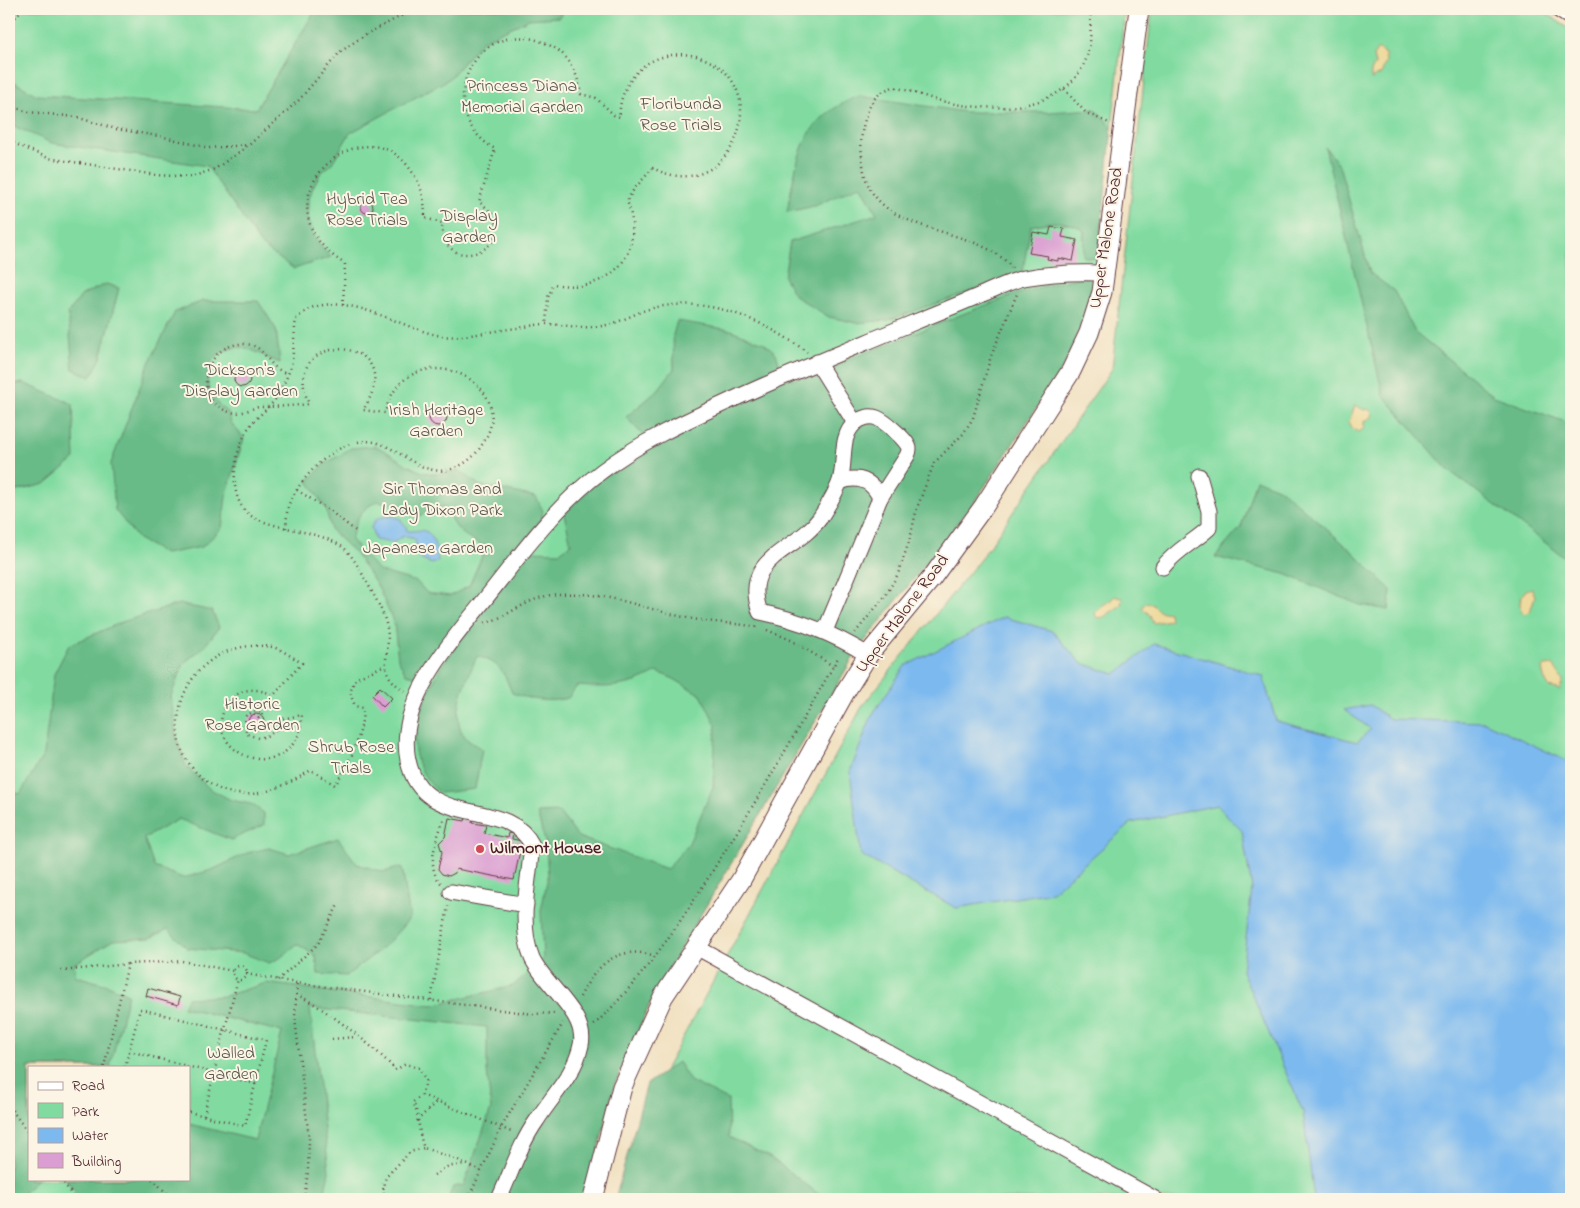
<svg xmlns="http://www.w3.org/2000/svg" width="1580" height="1208" font-family="'Indie Flower',sans-serif">
<rect width="100%" height="100%" fill="#fcf5e5"/>
<filter id="ink" filterUnits="userSpaceOnUse"><feTurbulence type="fractalNoise" baseFrequency=".02" numOctaves="2"/><feDisplacementMap in="SourceGraphic" scale="10" xChannelSelector="R" yChannelSelector="G"/><feConvolveMatrix kernelMatrix="1 2 1 2 8 2 1 2 1" color-interpolation-filters="sRGB"/></filter>
<filter id="wash" filterUnits="userSpaceOnUse"><feTurbulence type="fractalNoise" baseFrequency=".0096" numOctaves="4" result="noise"/><feDisplacementMap in="SourceGraphic" scale="20" xChannelSelector="R" yChannelSelector="G"/><feGaussianBlur stdDeviation="1.12" result="paint"/><feColorMatrix in="noise" values="0 0 0 0 0 0 0 0 0 0 0 0 0 0 0 0 0 1.4 0 .05"/><feComposite in="paint" operator="in"/></filter>
<g filter="url(#wash)">
<rect width="100%" height="100%" fill="#f0dfbe"/>
<g fill="#81dba1" stroke="#667d66" fill-rule="evenodd">
<path d="M9 9H1125L1094 291 1063 368 975 501 857 651 655 992 615 1084 586 1199H9ZM29 1067H189V1179H29Z"/>
<polygon points="1152,9 1540,9 1571,30 1571,1199 628,1199 657,1085 863,705 982,557 1112,369"/>
</g>
<g fill="#68bb87" stroke="#596d59" fill-rule="evenodd">
<polygon points="316,9 565,9 559,17 529,19 482,41 449,79 350,133 332,163 320,174 313,187 308,202 308,218 312,233 320,246 331,257 294,269 262,246 207,166 52,143 9,124 9,79 37,95 256,109"/>
<path d="M859 96 965 112H1049L1095 109 1112 127 1098 258 1083 257 1084 231C1070 219 1048 222 1031 226L1022 274 888 320 857 323 829 317 795 296 784 277 790 242 877 214 861 185 815 206 787 212C798 156 800 119 859 96Z"/>
<polygon points="1325,147 1339,165 1370,273 1394,291 1415,332 1494,396 1571,424 1571,562 1447,469 1383,395"/>
<path d="M1096 275 1094 291 1081 331 1063 368 975 501 857 651 655 992 615 1084 586 1199H448L453 1187 464 1185 491 1109 487 1071V1027L310 1008 329 1172 323 1199H81L66 1179H189V1124L255 1140 282 1032 183 1007 187 998 225 996 266 983 432 1005 513 986 543 959 541 911 548 876 546 845 537 813 559 812 578 837 667 869 689 843 713 787 716 725 701 695 674 679 657 672C629 688 608 688 577 686L568 698C547 703 532 700 512 693 503 670 500 663 477 656 468 678 447 717 466 738 470 743 478 746 482 749L475 789 440 793C423 779 412 758 415 736 422 674 492 599 530 551L560 552 571 544 564 514 601 477 623 467 653 446 626 417 657 391 674 369 673 335 677 321 731 330 764 343 776 353 781 370 793 380C830 366 867 353 904 338 967 312 1029 285 1096 275Z"/>
<polygon points="106,284 119,288 101,358 91,377 73,369 68,313 82,295"/>
<path d="M203 301H258L276 329 280 363C265 358 250 345 233 348 198 356 201 396 228 412L231 423 244 438 226 496 222 528 202 547 165 554 138 539 115 510 111 463 149 363 175 312Z"/>
<polygon points="23,383 73,404 75,459 45,484 9,493 9,385"/>
<path d="M375 446C410 462 416 482 459 470L479 485 536 497 543 511 540 521 423 678 406 674 398 659 394 623 378 587 355 553 331 530 326 509 308 481 325 464 351 448ZM378 501 398 506 416 517 444 506C455 530 463 536 486 547L469 586 450 596 427 593 417 582 379 571 351 540C356 519 359 510 378 501Z"/>
<polygon points="1256,479 1282,490 1353,552 1391,590 1389,610 1360,605 1285,574 1215,557 1241,527"/>
<polygon points="179,604 212,611 219,627 204,647 183,664 171,696 176,737 186,766 210,789 231,800 251,804 264,813 264,825 231,840 179,819 144,838 154,867 183,878 212,870 247,853 269,848 289,854 338,838 357,864 384,872 402,867 410,918 385,946 346,976 318,974 316,956 297,944 280,958 269,963 243,953 187,948 168,929 150,938 113,940 74,964 76,976 108,985 128,994 110,1067 29,1067 29,1179 37,1179 18,1199 9,1199 9,791 20,794 44,754 54,674 69,645 122,622"/>
<polygon points="678,1062 690,1081 728,1100 729,1137 771,1158 825,1199 615,1199 647,1084"/>
</g>
<g fill="#eeda9e" stroke="#9c7c64">
<polygon points="1378,49 1385,54 1386,62 1381,74 1371,79 1371,72 1375,64 1373,56"/>
<polygon points="1355,405 1364,410 1368,409 1373,414 1371,418 1364,421 1364,429 1358,432 1353,429 1349,422"/>
<path d="M1532 588 1535 596 1530 612 1524 614C1517 607 1520 597 1526 590Z"/>
<path d="M1115 596 1122 598 1121 605 1104 617 1097 618 1095 614C1099 605 1109 603 1115 596Z"/>
<polygon points="1145,603 1152,604 1159,611 1169,613 1170,620 1153,623 1150,615 1142,608"/>
<polygon points="1553,665 1563,681 1560,690 1549,687 1544,678 1542,669 1545,666"/>
</g>
<g fill="#7cb9ef" stroke="#636c8d">
<path d="M390 516 399 518 406 526 407 531C413 532 419 529 424 531 434 532 437 553 438 561L432 564 419 559 415 539 403 536 393 543 375 540 371 527 377 518Z"/>
<polygon points="1004,617 1052,631 1081,663 1115,674 1154,644 1263,676 1276,721 1357,742 1371,729 1344,710 1370,705 1390,719 1485,722 1571,763 1571,1199 1314,1199 1303,1112 1242,971 1252,889 1242,831 1217,805 1131,823 1052,892 956,908 861,855 850,772 872,715 905,666"/>
</g>
<g id="blocks">
<g fill="#da9ed2">
<circle cx="367" cy="207" r="6"/>
<polygon points="1051,227 1064,229 1062,237 1077,240 1073,261 1058,258 1058,261 1047,259 1048,256 1029,253 1033,232 1049,235"/>
<circle cx="242" cy="379" r="8"/>
<circle cx="438" cy="417" r="9"/>
<polygon points="380,687 392,698 383,707 372,695"/>
<circle cx="256" cy="722" r="8"/>
<polygon points="466,817 473,818 472,823 486,825 484,833 507,838 508,833 513,834 512,839 522,841 514,880 456,869 455,873 449,876 442,874 438,869 442,852 439,843 445,837 449,818 465,821"/>
<polygon points="148,988 180,997 178,1005 146,996"/>
</g>
</g>
</g>
<g filter="url(#ink)">
<use href="#blocks" fill-opacity="0" stroke="#633c41" stroke-width="1"/>
<g fill="none" stroke-linecap="round" stroke-linejoin="round">
<defs>
<g id="minor">
<polyline points="1557,9 1571,18"/>
<polyline points="817,362 855,423"/>
<path d="M840 482C858 475 872 480 880 498"/>
<path d="M1163 567C1176 550 1194 542 1209 528V511L1199 476"/>
<path d="M825 631 880 498 907 456C908 454 909 452 909 449 909 441 884 421 877 418 870 415 861 418 855 423 839 437 846 462 840 481 836 493 827 507 820 518 796 552 740 557 760 612 799 620 834 634 868 655"/>
<polyline points="451,892 526,905"/>
<polyline points="696,947 1155,1199"/>
<path d="M499 1199C511 1173 520 1144 537 1120 552 1096 575 1074 581 1045 588 1014 544 985 532 958 518 924 529 880 532 845 507 795 422 831 408 760 397 708 440 656 470 618 510 569 551 509 602 471 639 443 681 423 723 404 785 375 848 350 910 324 935 314 960 304 985 293 997 288 1011 281 1024 278 1050 273 1079 272 1104 273"/>
</g>
<polyline id="major" points="593,1199 622,1087 663,997 741,880 845,692 868,655 931,579 984,506 1071,371 1089,333 1102,292 1139,9"/>
</defs>
<use href="#minor" stroke="#633c41" stroke-width="17"/>
<use href="#major" stroke="#633c41" stroke-width="21"/>
<g stroke="#633c41" stroke-width="2.5" stroke-dasharray="1 4" stroke-linecap="butt">
<polyline points="9,25 22,9"/>
<polyline points="1064,89 1086,113 1109,123"/>
<polyline points="9,106 29,112 76,117 116,129 164,137 209,148 247,145"/>
<polyline points="9,141 48,158 156,175 191,177 215,169 249,145 299,100 340,52 366,34 415,9"/>
<path d="M1012 268C975 221 871 240 863 165 861 151 860 137 864 123 869 105 874 93 893 87 909 90 925 97 941 101 994 114 1080 113 1090 43 1091 32 1090 20 1091 9"/>
<path d="M343 305 345 264C250 205 358 104 407 165 421 182 425 198 425 218L442 223C442 286 535 240 479 202L495 149C427 110 478 9 549 45 570 55 577 72 581 94L596 98 614 115 620 117C618 98 629 77 645 65 660 55 679 52 696 56 782 80 732 210 653 168L634 189 627 201C647 255 609 295 554 284L548 297 546 324"/>
<polyline points="297,490 330,511 357,532"/>
<path d="M286 528C287 520 286 509 290 502 303 473 344 432 378 443 405 451 425 481 457 467 471 461 479 451 486 438 518 376 404 332 385 413L363 410C414 333 275 327 309 404 292 406 276 407 260 407 249 408 244 415 230 412 189 401 205 341 245 344 261 345 264 356 274 366 277 369 283 372 287 374"/>
<path d="M485 623C508 617 526 599 551 595 600 588 646 610 693 619 714 623 736 623 757 627"/>
<polyline points="767,630 791,640 833,666"/>
<polyline points="855,633 886,595 898,574 909,542 917,508 934,463 963,434 973,418 991,356 1017,294"/>
<path d="M405 691C373 671 392 656 387 628 384 611 372 592 364 577 359 568 354 559 347 551 327 531 281 531 255 518 223 503 234 446 252 423 260 414 272 406 278 395 283 385 291 371 292 360 294 347 294 333 296 319 301 315 306 310 311 308 353 293 401 329 442 336 459 339 497 330 517 328 527 327 537 324 547 324 568 325 586 330 607 325 621 322 635 313 649 309 706 294 762 319 807 352"/>
<path d="M255 722 263 713 254 711 246 716 244 724 247 734 258 738C271 736 277 731 281 719L302 715C301 721 301 729 299 734 273 790 192 741 232 699 244 686 259 689 274 695L302 663C293 658 282 649 272 647 218 638 174 679 178 734 178 747 188 765 198 774 232 808 275 794 311 770L335 785C351 760 362 738 363 708L355 706 350 693 355 679 385 665"/>
<path d="M441 883C424 867 438 835 445 817"/>
<circle cx="240" cy="973" r="7"/>
<polyline points="61,971 128,964"/>
<polyline points="246,974 297,983"/>
<polyline points="278,980 318,944 339,903"/>
<path d="M296 995C315 1000 383 1053 395 1070L406 1064 419 1068 426 1081 422 1095 514 1133"/>
<path d="M580 997C596 965 617 944 655 956"/>
<polyline points="431,1000 448,906"/>
<path d="M594 1025C644 978 682 920 718 862 761 795 800 725 839 656"/>
<polyline points="332,1039 355,1037"/>
<polyline points="129,1051 256,1084"/>
<polyline points="218,1055 238,979"/>
<polyline points="104,1067 128,964 182,961 233,971"/>
<polyline points="125,1067 140,1009 266,1040 245,1126 189,1112"/>
<path d="M422 1095 413 1102C420 1117 418 1133 424 1148L458 1160 481 1171"/>
<polyline points="9,1106 29,1134"/>
<polyline points="204,1115 216,1065"/>
<polyline points="417,1121 437,1101"/>
<polyline points="434,1175 447,1167 464,1164"/>
<polyline points="61,1179 75,1199"/>
<polyline points="152,1179 173,1199"/>
<polyline points="304,1199 308,1171 309,1139 295,1018 297,983 533,1014 556,1013"/>
<polyline points="385,1199 383,1187 386,1177 410,1152 424,1148"/>
<polyline points="468,1199 502,1126 563,1023"/>
</g>
<use href="#minor" stroke="#fff" stroke-width="15"/>
<use href="#major" stroke="#fff" stroke-width="19"/>
</g>
</g>
<circle fill="#d1495b" stroke="#fcf5e5" stroke-width="2" cx="480" cy="849" r="5"/>
<g text-anchor="middle" dominant-baseline="central" stroke-width="4" stroke-linejoin="round" paint-order="stroke">
<g font-size="18" fill="#5a574e" stroke="#fcf5e5">
<text x="522" y="87">Princess Diana<tspan x="522" dy="21">Memorial Garden</tspan></text>
<text x="681" y="105">Floribunda<tspan x="681" dy="21">Rose Trials</tspan></text>
<text x="367" y="200">Hybrid Tea<tspan x="367" dy="21">Rose Trials</tspan></text>
<text x="469" y="217">Display<tspan x="469" dy="21">Garden</tspan></text>
<text x="240" y="371">Dickson's<tspan x="240" dy="21">Display Garden</tspan></text>
<text x="436" y="411">Irish Heritage<tspan x="436" dy="21">Garden</tspan></text>
<text x="442" y="490">Sir Thomas and<tspan x="442" dy="21">Lady Dixon Park</tspan></text>
<text x="428" y="549">Japanese Garden</text>
<text x="252" y="705">Historic<tspan x="252" dy="21">Rose Garden</tspan></text>
<text x="351" y="748">Shrub Rose<tspan x="351" dy="21">Trials</tspan></text>
<text x="231" y="1054">Walled<tspan x="231" dy="21">Garden</tspan></text>
</g>
<g font-size="18" fill="#4a1f2b" stroke="#fcf5e5">
<text transform="translate(1107 238) rotate(-81)">Upper Malone Road</text>
<text transform="translate(903 614) rotate(-53)">Upper Malone Road</text>
</g>
<g font-size="18" font-weight="bold" fill="#4a1f2b" stroke="#fcf5e5" text-anchor="start">
<text x="490" y="849">Wilmont House</text>
</g>
</g>
<rect width="1580" height="1208" fill="none" stroke="#fcf5e5" stroke-width="30"/>
<rect x="28" y="1066" width="162" height="115" fill="#fcf5e5" stroke="#b59f9b"/>
<rect x="38" y="1082" width="25" height="8" fill="#ffffff" stroke="#b59f9b"/>
<text x="72" y="1090" font-size="15" fill="#4a1f2b">Road</text>
<rect x="38" y="1103" width="25" height="15" fill="#81dba1" stroke="#b59f9b"/>
<text x="72" y="1116" font-size="15" fill="#4a1f2b">Park</text>
<rect x="38" y="1128" width="25" height="15" fill="#7cb9ef" stroke="#b59f9b"/>
<text x="72" y="1140" font-size="15" fill="#4a1f2b">Water</text>
<rect x="38" y="1153" width="25" height="15" fill="#da9ed2" stroke="#b59f9b"/>
<text x="72" y="1166" font-size="15" fill="#4a1f2b">Building</text>
</svg>
